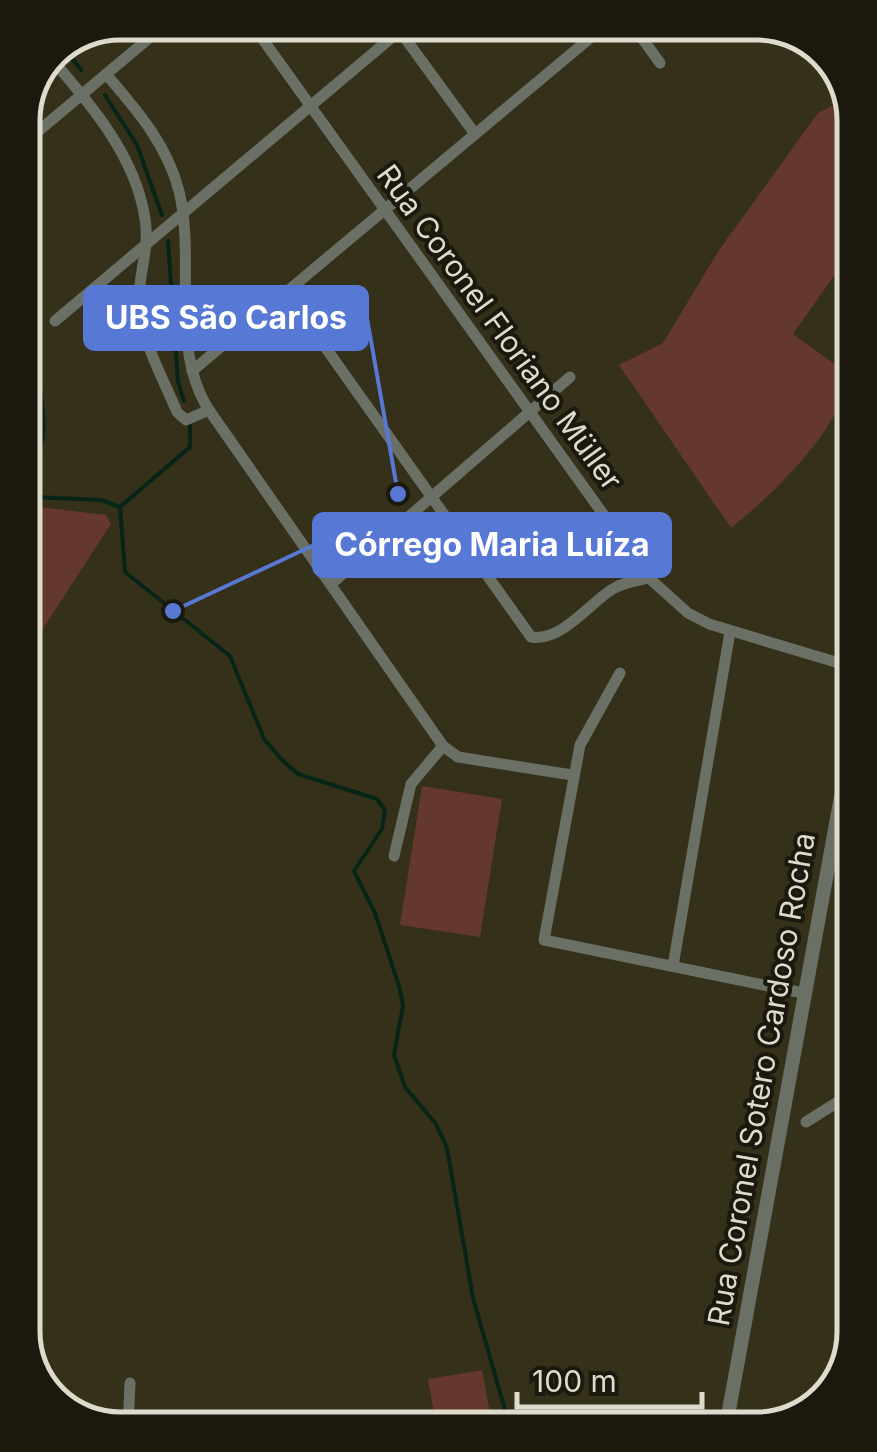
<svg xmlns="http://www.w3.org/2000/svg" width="877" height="1452" font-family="Inter,sans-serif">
<rect width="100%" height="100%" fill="#353019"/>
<g fill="#64382c">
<path d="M845 99 846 259 793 334 847 373C847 425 770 497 731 528L619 365 663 343 719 250 818 113Z"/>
<path d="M24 320 37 331C17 376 42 412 25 458Z"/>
<polygon points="26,499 31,506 106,515 111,524 27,653"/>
<polygon points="422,786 502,799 480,937 400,925"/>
<polygon points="482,1370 492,1424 436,1425 428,1379"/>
</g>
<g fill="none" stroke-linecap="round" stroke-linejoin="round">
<g stroke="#062516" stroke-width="4">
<polyline points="63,46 81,70"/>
<polyline points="105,95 137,145 162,215"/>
<polyline points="168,241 178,382 184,401"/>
<path d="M24 339C37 347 46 420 43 437 38 464 27 468 34 497L101 500 120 507 125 572 230 656 264 739 282 760 298 774 377 799 385 810 382 829 354 871 375 913 399 986 403 1006 394 1055 405 1087 436 1124 447 1148 473 1298 509 1424"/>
<polyline points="120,507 190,447 190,425"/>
</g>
<g stroke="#6b7066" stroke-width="11">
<polyline points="251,23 649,578 688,613 709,624 849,666"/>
<polyline points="394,23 475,134"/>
<polyline points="631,23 660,63"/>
<path d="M49 56C89 102 136 156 145 219 150 248 138 275 139 303 141 340 163 378 177 412L186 420 209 410"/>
<path d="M106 74C136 109 167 144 179 191 196 260 169 348 209 410L443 746 458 757 572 775"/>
<polyline points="23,144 167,23"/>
<path d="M286 292 531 637C561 642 588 605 611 590 623 582 636 581 649 578"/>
<polyline points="55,321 409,23"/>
<polyline points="192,371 608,23"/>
<polyline points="331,584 570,377"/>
<polyline points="620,673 580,745 544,940 803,993"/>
<polyline points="394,856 411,784 443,746"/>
<polyline points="851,877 851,888"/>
<polyline points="673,966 730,632"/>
<polyline points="806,1122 852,1093"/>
<polyline points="128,1429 130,1383"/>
</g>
<polyline stroke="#6b7066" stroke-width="14" points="727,1421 850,747"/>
</g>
<g text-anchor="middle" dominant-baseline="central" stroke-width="8" stroke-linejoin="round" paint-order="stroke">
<g font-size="30" fill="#dedbcd" stroke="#1b180e">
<text transform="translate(500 327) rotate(54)">Rua Coronel Floriano Müller</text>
<text transform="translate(761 1079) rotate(-80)">Rua Coronel Sotero Cardoso Rocha</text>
</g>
</g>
<path d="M0 0H877V1452H0ZM120 40H757A80 80 0 0 1 837 120V1332A80 80 0 0 1 757 1412H120A80 80 0 0 1 40 1332V120A80 80 0 0 1 120 40Z" fill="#1b180e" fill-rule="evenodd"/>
<path fill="none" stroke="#dedbcd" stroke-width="5" d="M120 40H757A80 80 0 0 1 837 120V1332A80 80 0 0 1 757 1412H120A80 80 0 0 1 40 1332V120A80 80 0 0 1 120 40Z"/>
<path fill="none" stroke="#5778d5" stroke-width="4" d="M398 494L367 318M173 611L314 545"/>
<g fill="#5778d5" stroke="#1b180e" stroke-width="4">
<circle cx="398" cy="494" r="10"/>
<circle cx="173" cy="611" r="10"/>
</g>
<g fill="#5778d5" stroke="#5778d5" stroke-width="4">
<rect x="85" y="287" width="282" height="62" rx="10"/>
<rect x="314" y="514" width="356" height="62" rx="10"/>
</g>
<g font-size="32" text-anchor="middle" font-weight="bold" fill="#fff">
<text x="226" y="329">UBS São Carlos</text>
<text x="492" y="556">Córrego Maria Luíza</text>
</g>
<path d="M517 1392v15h185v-15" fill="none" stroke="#dedbcd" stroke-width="5"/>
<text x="532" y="1392" font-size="30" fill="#dedbcd" stroke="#1b180e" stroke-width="8" paint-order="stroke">100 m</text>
</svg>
